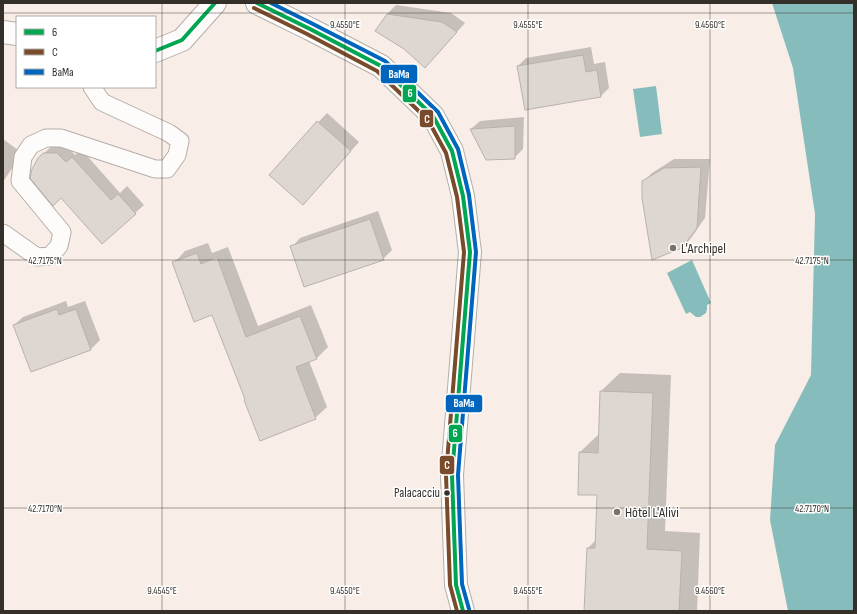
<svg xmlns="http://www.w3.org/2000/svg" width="857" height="614" font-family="'Sofia Sans Condensed',sans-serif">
<rect width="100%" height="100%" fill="#f8eee7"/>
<g fill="#87bcbc">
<polygon points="772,3 854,3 854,611 788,611 770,520 775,445 811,375 815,214 793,68"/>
<polygon points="656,86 662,134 640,137 633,89"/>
<polygon points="692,260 711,303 707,305 707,309 706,313 700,317 696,317 690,312 686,314 667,273"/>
</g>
<g fill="#0003">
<polygon points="396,5 451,13 465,23 434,58 405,49 387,14"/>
<polygon points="591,47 594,64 605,62 609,88 601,96 518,66 526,58"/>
<polygon points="327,113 359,142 311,195 309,132"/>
<polygon points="524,117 523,149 514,158 471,129 480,121"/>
<polygon points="3,139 22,153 3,182"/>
<polygon points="53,145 66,145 75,155 81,149 120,193 127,186 144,205 102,243 39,158"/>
<polygon points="674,159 710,159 705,218 691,238 682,248 643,182 652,173"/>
<polygon points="378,211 392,250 383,259 292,247 300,238"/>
<polygon points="208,243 212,253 228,247 258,326 311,305 328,347 316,359 309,361 327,407 315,418 212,314 174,263 185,251"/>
<polygon points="66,301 68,307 85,301 100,340 91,349 31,371 14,325 23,317"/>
<polygon points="620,373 671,375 665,531 700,533 697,611 585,611 588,548 596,540 598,494 579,494 580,452 599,434 601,391"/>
</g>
<g fill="#ded6d1" stroke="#b9b2ac">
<polygon points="387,14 442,22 457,32 425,68 404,49 375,31"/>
<polygon points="583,55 586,72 597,70 601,97 525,110 517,66"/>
<polygon points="317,121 351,151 303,205 269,175"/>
<polygon points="515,126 515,159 486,160 470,129"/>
<polygon points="43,153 57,153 66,162 72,157 111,200 118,194 136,214 102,244 61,198 53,206 30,178 32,169 38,158"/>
<polygon points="701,167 697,228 682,248 652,260 642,198 642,181 664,168"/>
<polygon points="370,219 384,260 304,287 290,246"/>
<polygon points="197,253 201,264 217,257 246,337 300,316 317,359 296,367 316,419 260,441 244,400 245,399 212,315 194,322 172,262"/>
<polygon points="57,309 59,315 76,309 91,350 31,372 13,325"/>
<polygon points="600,391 653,393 647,549 682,551 679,611 584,611 587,548 595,548 597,495 578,495 579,452 598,453"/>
</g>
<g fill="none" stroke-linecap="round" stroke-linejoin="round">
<defs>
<polyline id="lane" points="3,233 37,257 50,256 59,246 62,232 20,181 23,157 31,145 46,138 61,138 155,169 167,169 177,155 180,141 169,133 102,102 92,87"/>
<g id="secondary">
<polyline points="257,3 310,29 381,66 433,116 452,151 463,196 470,252 452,475 456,585 463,611"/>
<polyline points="3,32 17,34"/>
<polyline points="155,51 182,40 215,3"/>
</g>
</defs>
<use href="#lane" stroke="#b5aea8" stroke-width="19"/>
<use href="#secondary" stroke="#b5aea8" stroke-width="24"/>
<use href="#lane" stroke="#fefcfb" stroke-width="17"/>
<use href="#secondary" stroke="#fefcfb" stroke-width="22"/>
<defs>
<g id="bus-1">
<polyline points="257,3 310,29 381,66 433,116 452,151 463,196 470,252 452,475 456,585 463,611"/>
<polyline points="155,51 182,40 215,3"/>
</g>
<polyline id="bus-2" points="254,8 307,34 377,71 428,120 446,153 457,197 464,252 446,475 450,585 457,611"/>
<polyline id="bus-3" points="271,3 313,24 385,61 438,112 458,149 469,195 476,252 458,475 462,584 469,609"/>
</defs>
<use href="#bus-1" stroke="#fff" stroke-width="7"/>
<use href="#bus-2" stroke="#fff" stroke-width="7"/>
<use href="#bus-3" stroke="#fff" stroke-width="7"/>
<use href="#bus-1" stroke="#00a651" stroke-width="4"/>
<use href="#bus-2" stroke="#7a4b2a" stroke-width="4"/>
<use href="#bus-3" stroke="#0065bd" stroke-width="4"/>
</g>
<path fill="none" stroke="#352f2a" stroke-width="1" stroke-opacity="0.45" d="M162 3V611M345 3V611M528 3V611M710 3V611M3 13H854M3 260H854M3 508H854"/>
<g fill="#79726c" stroke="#fff" stroke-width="1.5">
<circle cx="673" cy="248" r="4"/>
<circle cx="617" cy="512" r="4"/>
</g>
<circle fill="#352f2a" stroke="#fff" stroke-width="1.5" cx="447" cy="493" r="3.5"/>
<g text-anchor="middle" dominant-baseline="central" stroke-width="3" stroke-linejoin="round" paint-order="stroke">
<g font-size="13" fill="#352f2a" stroke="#fff" text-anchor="end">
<text x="440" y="493">Palacacciu</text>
</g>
<g font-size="14" fill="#352f2a" stroke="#fff" text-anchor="start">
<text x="681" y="248">L'Archipel</text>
<text x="625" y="512">Hôtel L'Alivi</text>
</g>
</g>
<g font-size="10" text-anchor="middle" fill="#352f2a" stroke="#fff" stroke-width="3" stroke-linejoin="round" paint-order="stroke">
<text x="345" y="28">9.4550°E</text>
<text x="528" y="28">9.4555°E</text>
<text x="710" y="28">9.4560°E</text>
<text x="45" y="264">42.7175°N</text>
<text x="812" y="264">42.7175°N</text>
<text x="45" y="512">42.7170°N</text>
<text x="812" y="512">42.7170°N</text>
<text x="162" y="594">9.4545°E</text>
<text x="345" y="594">9.4550°E</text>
<text x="528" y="594">9.4555°E</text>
<text x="710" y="594">9.4560°E</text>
</g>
<g stroke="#fff" stroke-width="1.5">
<rect x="380" y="64" width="38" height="20" rx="4" fill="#0065bd"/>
<rect x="402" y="84" width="15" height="19" rx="4" fill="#00a651"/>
<rect x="419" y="109" width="15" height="19" rx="4" fill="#7a4b2a"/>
<rect x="445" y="394" width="38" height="19" rx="4" fill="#0065bd"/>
<rect x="448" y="424" width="15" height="19" rx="4" fill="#00a651"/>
<rect x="439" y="455" width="16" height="20" rx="4" fill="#7a4b2a"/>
</g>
<g font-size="11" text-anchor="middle" font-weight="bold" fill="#fff">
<text x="399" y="78">BaMa</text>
<text x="410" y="97">6</text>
<text x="427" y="123">C</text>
<text x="464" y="407">BaMa</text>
<text x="455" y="437">6</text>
<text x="447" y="469">C</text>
</g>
<rect width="857" height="614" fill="none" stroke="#352f2a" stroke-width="8"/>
<rect x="16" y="16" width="140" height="72" fill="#ffffff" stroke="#aeacaa"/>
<rect x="24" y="29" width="20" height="6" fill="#00a651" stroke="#aeacaa"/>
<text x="52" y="36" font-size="12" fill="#352f2a">6</text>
<rect x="24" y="49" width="20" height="6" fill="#7a4b2a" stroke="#aeacaa"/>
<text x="52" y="56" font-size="12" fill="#352f2a">C</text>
<rect x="24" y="69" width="20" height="6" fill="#0065bd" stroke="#aeacaa"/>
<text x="52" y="76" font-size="12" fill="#352f2a">BaMa</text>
</svg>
